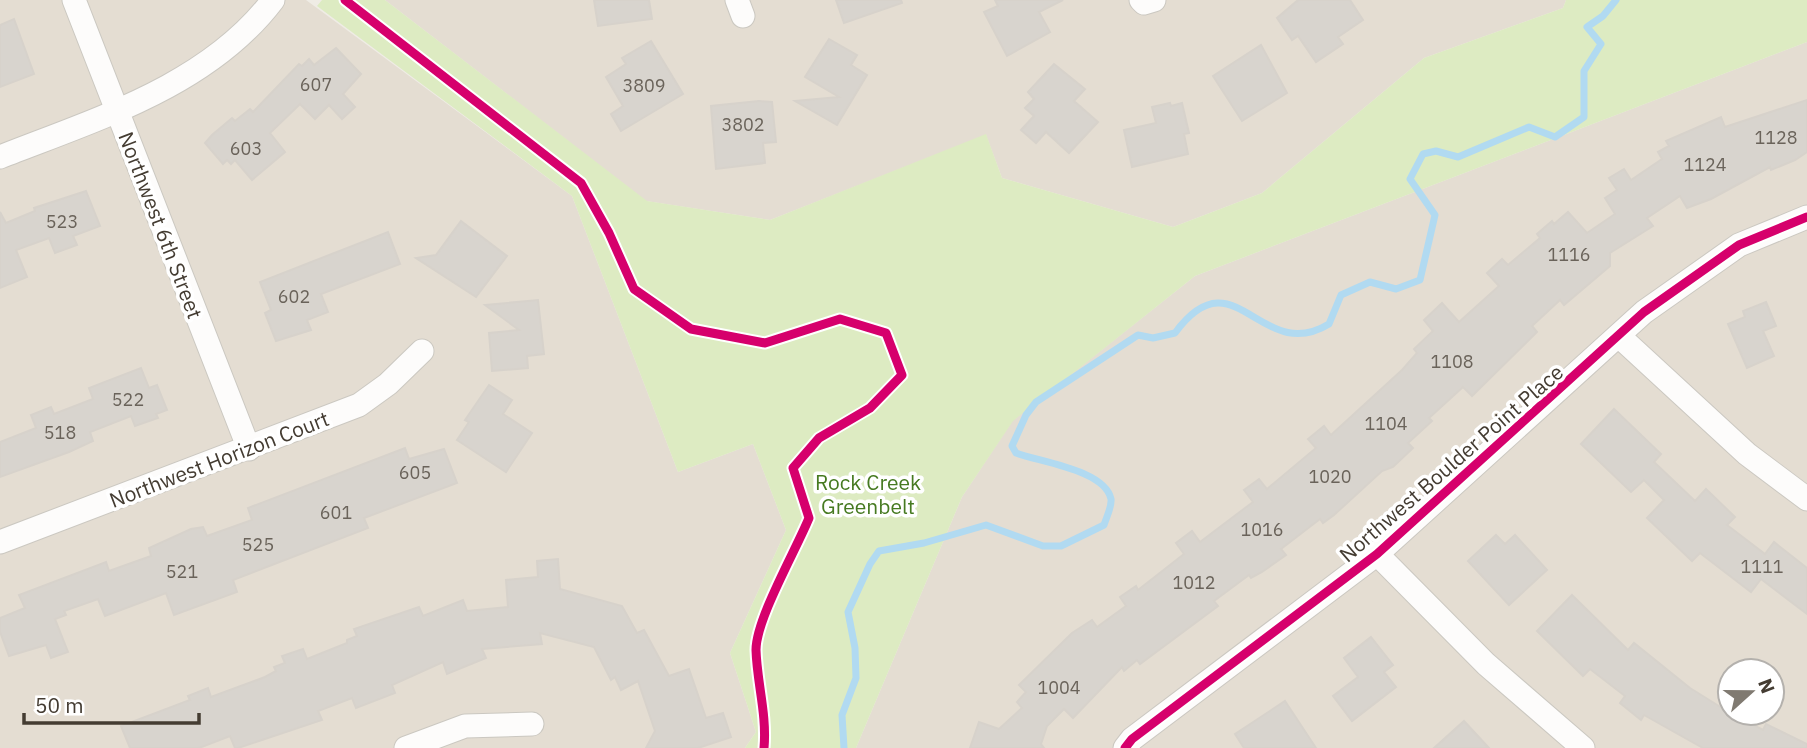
<svg xmlns="http://www.w3.org/2000/svg" width="1807" height="748" font-family="'IBM Plex Sans',sans-serif">
<rect width="100%" height="100%" fill="#efece5"/>
<g fill="#e4ddd2" fill-rule="evenodd">
<polygon points="0,0 306,0 572,196 678,472 753,444 786,530 730,653 756,732 745,748 0,748"/>
<polygon points="385,0 1566,0 1563,8 1424,58 1262,193 1173,227 1002,178 986,135 770,220 646,201"/>
<path d="M1807 42V748H856L962 497 1013 420 1195 276ZM1730 671H1772V713H1730Z"/>
</g>
<polygon fill="#ddebc2" points="322,0 385,0 647,201 770,220 986,134 1002,178 1173,227 1262,193 1424,58 1563,8 1566,0 1807,0 1807,42 1195,276 1013,421 962,497 856,748 745,748 756,732 730,653 786,530 753,444 678,472 572,196 317,6"/>
<g fill="none" stroke-linecap="round" stroke-linejoin="round">
<path stroke="#b1daf1" stroke-width="7" d="M844 748 842 715 856 678 855 648 848 612 870 564 879 551 924 543 986 525 1043 546H1061L1104 525C1106 518 1112 507 1111 499 1105 470 1040 462 1016 453L1012 446 1026 415 1036 402 1138 335 1153 338 1175 333C1235 252 1260 366 1329 324L1341 295 1370 282 1396 289 1420 280 1435 215 1410 179 1423 154 1436 151 1458 157 1529 127 1555 137 1584 117V71L1601 44 1587 27 1603 16 1616 0"/>
</g>
<g fill="#d8d4ce" stroke="#d7d2cb" stroke-width="2">
<polygon points="594,0 649,0 652,19 598,26"/>
<polygon points="836,0 901,0 902,3 844,23"/>
<polygon points="995,0 1063,0 1039,12 1050,32 1007,56 984,12 998,6"/>
<polygon points="1298,0 1350,0 1363,20 1338,37 1343,44 1316,62 1298,36 1292,40 1277,18"/>
<polygon points="14,19 34,74 0,87 0,25"/>
<polygon points="829,39 857,55 851,65 867,75 837,125 795,101 839,97 805,77"/>
<polygon points="651,41 683,94 621,131 611,114 623,106 606,77 626,64 622,58"/>
<polygon points="1261,45 1287,93 1242,121 1213,76"/>
<polygon points="336,48 361,74 343,94 355,107 342,119 329,105 315,119 300,104 270,133 285,152 252,180 235,160 231,164 227,160 223,164 205,143 212,135 232,118 235,121 250,109 253,112 299,64 302,66 309,59 314,65"/>
<polygon points="1054,64 1085,89 1074,101 1098,122 1069,153 1046,132 1036,143 1021,130 1034,116 1025,108 1034,99 1028,92"/>
<polygon points="1807,100 1807,152 1795,160 1771,170 1770,167 1711,199 1687,208 1680,196 1647,218 1653,226 1610,253 1610,266 1564,305 1560,300 1532,326 1537,332 1472,396 1463,387 1429,418 1432,421 1408,443 1413,448 1393,467 1382,471 1334,515 1323,523 1320,519 1281,549 1286,555 1262,572 1251,578 1249,575 1214,601 1218,606 1140,664 1137,660 1124,671 1122,667 1073,718 1064,709 1047,726 1041,744 1044,748 970,748 979,722 999,729 1022,708 1017,702 1026,692 1019,685 1072,633 1092,620 1097,627 1126,606 1120,597 1136,586 1138,590 1184,554 1176,543 1192,531 1200,542 1253,502 1244,490 1259,479 1267,489 1316,448 1308,439 1324,426 1331,435 1402,370 1417,353 1414,349 1433,331 1424,320 1442,303 1459,322 1499,286 1487,273 1502,259 1508,265 1540,238 1537,234 1552,221 1554,224 1568,212 1587,233 1615,214 1605,198 1617,190 1609,178 1624,169 1631,180 1662,159 1658,152 1669,146 1666,141 1721,117 1725,127"/>
<polygon points="759,101 772,102 776,142 763,143 765,163 716,169 711,106"/>
<polygon points="1170,103 1171,106 1182,103 1189,133 1184,134 1188,154 1132,167 1124,130 1156,123 1152,107"/>
<polygon points="86,191 100,226 73,236 77,245 55,253 49,238 16,250 27,277 0,288 0,212 6,223 35,211 34,208"/>
<polygon points="461,221 507,256 476,297 416,258 436,255"/>
<polygon points="388,232 400,264 321,294 328,312 307,320 311,330 276,341 265,313 271,310 260,282"/>
<polygon points="538,300 544,354 527,356 528,368 492,371 489,333 519,330 485,305"/>
<polygon points="1766,302 1776,326 1763,331 1774,356 1747,368 1728,324 1745,317 1743,311"/>
<polygon points="141,368 149,388 157,385 167,410 156,414 158,418 135,426 131,416 90,432 93,441 69,452 0,477 0,442 36,428 31,415 51,407 54,414 93,399 89,388"/>
<polygon points="489,385 512,400 503,414 532,433 506,472 457,440 469,422 465,420"/>
<polygon points="1614,409 1661,454 1654,462 1695,501 1706,489 1735,517 1727,525 1765,554 1774,542 1807,568 1807,614 1761,579 1751,592 1700,553 1692,561 1647,518 1664,500 1644,480 1631,492 1581,444"/>
<polygon points="405,448 409,459 444,449 457,483 364,518 368,528 233,580 237,592 174,615 166,593 105,616 98,599 64,611 66,615 55,619 68,652 51,658 46,645 9,656 0,632 0,618 25,608 19,595 106,562 109,571 151,556 149,548 191,529 203,527 207,536 252,520 248,508"/>
<polygon points="1496,535 1505,544 1515,535 1547,570 1509,605 1468,561"/>
<polygon points="558,559 560,589 622,606 637,633 644,630 669,676 689,669 706,718 723,713 731,737 698,748 646,748 655,731 638,681 621,690 615,677 611,680 594,647 540,633 542,644 482,649 486,658 447,674 443,662 392,685 395,693 356,708 352,698 318,711 322,720 238,748 235,748 230,736 199,748 130,748 121,726 190,700 188,696 208,688 211,697 265,677 276,671 274,667 285,663 282,656 303,649 307,659 347,643 347,640 357,636 354,629 419,607 423,616 463,600 467,611 508,607 506,580 538,577 537,561"/>
<polygon points="1572,595 1628,650 1634,643 1690,688 1730,713 1763,730 1766,724 1807,744 1807,748 1703,748 1644,715 1641,720 1620,703 1625,696 1590,669 1583,676 1537,631"/>
<polygon points="1371,637 1393,665 1384,672 1396,687 1352,721 1333,696 1358,677 1344,658"/>
<polygon points="1285,701 1316,748 1244,748 1235,734"/>
<polygon points="1464,721 1489,748 1434,748"/>
</g>
<g fill="none" stroke-linecap="round" stroke-linejoin="round">
<defs>
<g id="minor">
<polyline points="74,0 249,449"/>
<polyline points="737,0 743,16"/>
<polyline points="1141,0 1144,3 1154,0"/>
<path d="M0 157C96 119 208 86 273 0"/>
<polyline points="1620,337 1747,454 1807,499"/>
<polyline points="0,542 359,405 388,384 422,351"/>
<polyline points="1377,554 1486,664 1583,748"/>
<polyline points="406,748 465,726 532,724"/>
<polyline points="1125,748 1132,739 1377,554 1644,312 1739,245 1807,217"/>
</g>
</defs>
<use href="#minor" stroke="#cbc8c1" stroke-width="25"/>
<use href="#minor" stroke="#fdfcfb" stroke-width="23"/>
<defs>
<g id="cycleway">
<path d="M345 0 581 183 609 233 634 289 691 329 765 343 840 319 886 333 902 375 870 408 819 438 793 468 809 518C796 550 756 619 756 650 757 683 767 714 764 748"/>
<polyline points="1125,748 1132,739 1377,554 1644,312 1739,245 1807,217"/>
</g>
</defs>
<use href="#cycleway" stroke="#fff" stroke-width="13"/>
<use href="#cycleway" stroke="#d6006c" stroke-width="9"/>
</g>
<g text-anchor="middle" dominant-baseline="central" stroke-width="7" stroke-linejoin="round" paint-order="stroke">
<g font-size="18" fill="#6a635a">
<text x="316" y="84">607</text>
<text x="644" y="85">3809</text>
<text x="743" y="124">3802</text>
<text x="1776" y="137">1128</text>
<text x="246" y="148">603</text>
<text x="1705" y="164">1124</text>
<text x="62" y="221">523</text>
<text x="1569" y="254">1116</text>
<text x="294" y="296">602</text>
<text x="1452" y="361">1108</text>
<text x="128" y="399">522</text>
<text x="1386" y="423">1104</text>
<text x="60" y="432">518</text>
<text x="415" y="472">605</text>
<text x="1330" y="476">1020</text>
<text x="336" y="512">601</text>
<text x="1262" y="529">1016</text>
<text x="258" y="544">525</text>
<text x="1762" y="566">1111</text>
<text x="182" y="571">521</text>
<text x="1194" y="582">1012</text>
<text x="1059" y="687">1004</text>
</g>
<g font-size="21" fill="#443c32" stroke="#fff">
<text transform="translate(161 225) rotate(69)">Northwest 6th Street</text>
<text transform="translate(219 459) rotate(-21)">Northwest Horizon Court</text>
<text transform="translate(1451 463) rotate(-41)">Northwest Boulder Point Place</text>
</g>
<g font-size="21" fill="#467a21" stroke="#fff">
<text x="868" y="482">Rock Creek<tspan x="868" dy="24">Greenbelt</tspan></text>
</g>
</g>
<g transform="translate(1751 692) rotate(69)"><circle r="33" fill="#ffffff" stroke="#b4b1ad" stroke-width="2"/>
<path d="M0-5L12 26L0 18L-12 26Z" fill="#807a71"/>
<text y="-10" font-size="19" font-weight="bold" text-anchor="middle" fill="#443c32">N</text>
</g>
<path d="M24 713v10h175v-10" fill="none" stroke="#443c32" stroke-width="3.5"/>
<text x="35" y="713" font-size="21" fill="#443c32" stroke="#ffffff" stroke-width="5" paint-order="stroke">50 m</text>
</svg>
